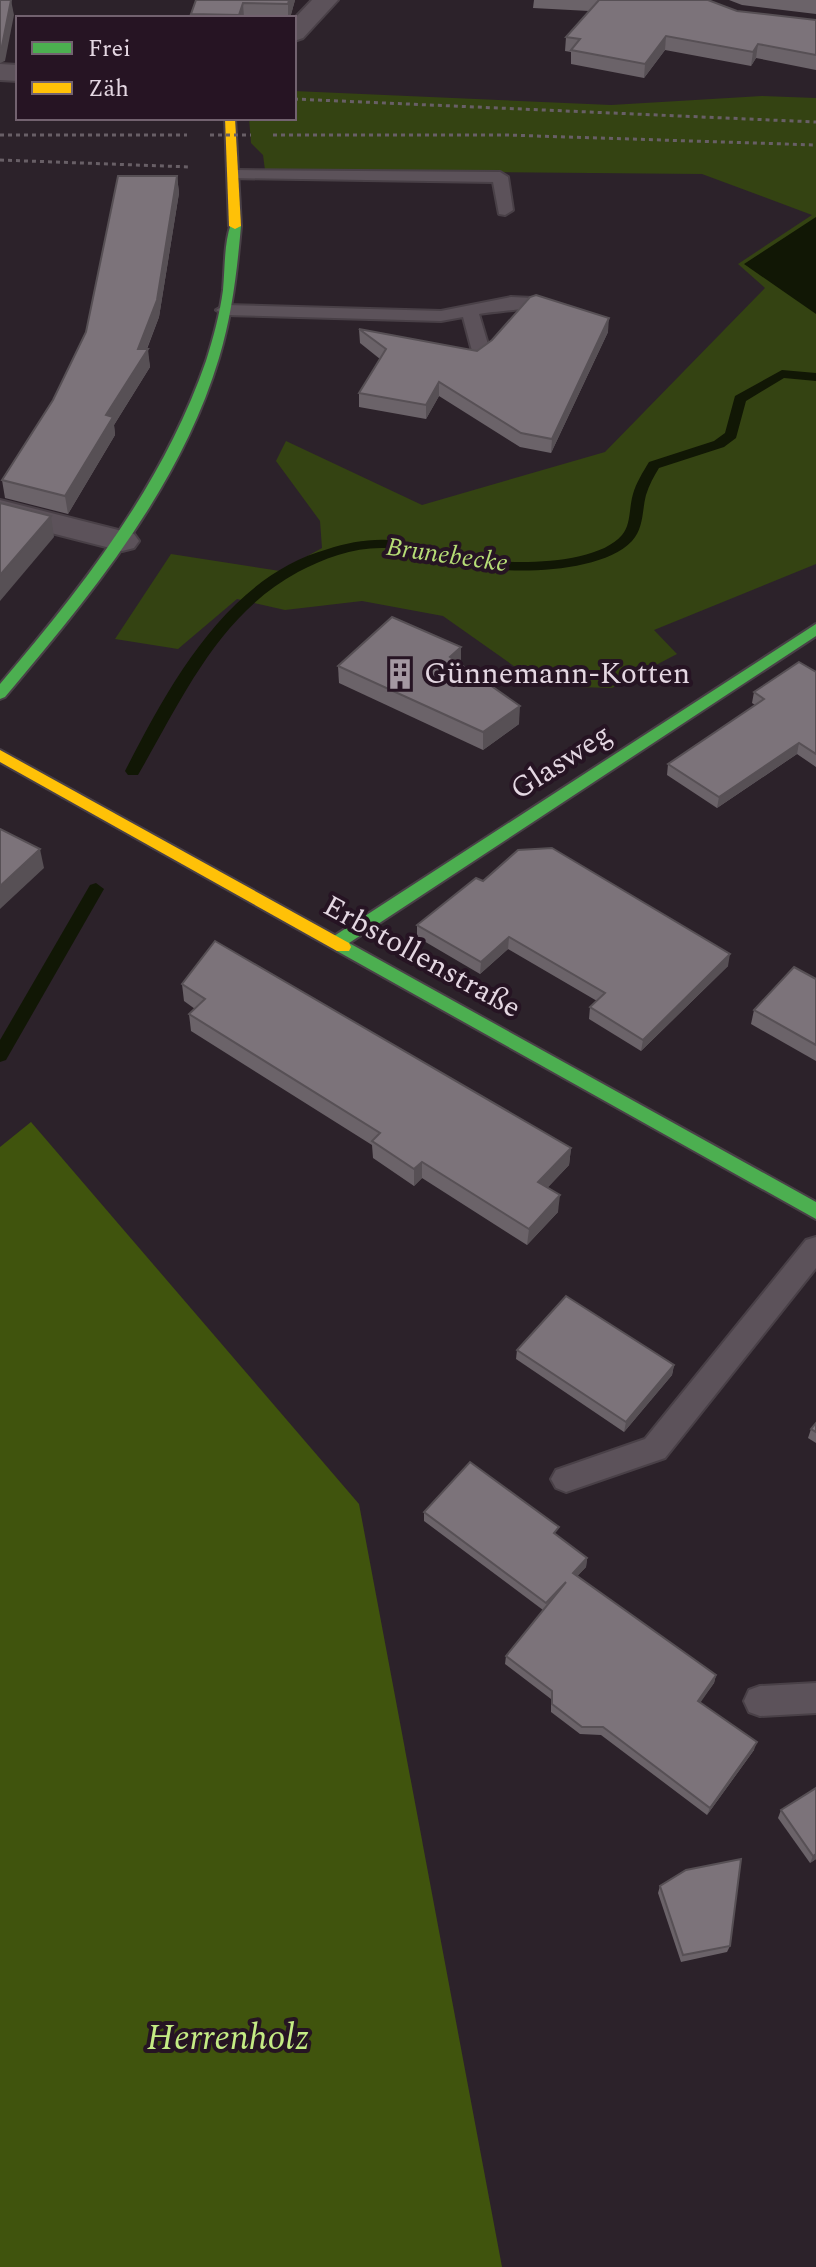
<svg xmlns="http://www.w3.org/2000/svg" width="816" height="2267" font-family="Spectral,serif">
<rect width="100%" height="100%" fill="#2c222a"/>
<polygon fill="#344312" points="294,91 611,105 762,96 816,98 816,564 654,630 677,654 612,688 542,686 443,616 362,601 285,610 237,599 178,649 115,639 171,554 280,571 322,548 320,521 276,461 286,441 422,505 605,452 765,288 738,264 812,215 702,174 265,170 263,155 251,143 249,118 294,118"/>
<polygon fill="#40540d" points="31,1122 359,1504 502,2267 0,2267 0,1147"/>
<polygon fill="#111705" points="816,217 816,314 744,264"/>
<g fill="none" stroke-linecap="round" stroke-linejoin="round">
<g fill="#111705" fill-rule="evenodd">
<path d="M782 370 816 373V381L784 378 746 401 736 438 724 447 659 468C654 476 649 485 646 495 642 510 644 528 632 541 602 573 515 574 474 567 444 562 416 549 385 548 355 547 324 558 298 572 218 615 181 701 138 775H128L125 771C169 685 227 577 328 549 346 543 368 539 388 540 416 541 443 552 470 558 507 565 596 566 622 535 631 525 629 507 633 494 636 483 643 472 649 462L714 441 725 433 735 396Z"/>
<polygon points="96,883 104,889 6,1060 0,1062 0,1040 90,885"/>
</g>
<defs>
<g id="lane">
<polygon points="236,170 500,172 508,177 513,210 505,215 499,214 493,182 230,178 228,175"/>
<path d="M511 297 533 298 542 303C533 310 494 311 479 314L490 351 481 356 472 351 463 317 441 321 225 315 216 310 225 305 441 311Z"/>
<polygon points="816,1237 816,1268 665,1458 566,1492 556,1488 551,1479 556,1470 645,1439 806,1240"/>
<polygon points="816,1683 816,1713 760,1716 749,1712 744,1701 749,1690 760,1686"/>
</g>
<g id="street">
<polygon points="312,0 338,0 303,38 294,41 294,19"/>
<polygon points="0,64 18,65 18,81 0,80"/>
<polygon points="0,500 134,534 139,541 134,548 122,551 0,520"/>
</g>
<g id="fast">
<path d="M231 224 241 226C237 271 232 315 219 358 180 488 90 596 5 697L0 699V684C83 586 163 485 206 361 213 339 220 313 223 290 225 269 224 243 231 224Z"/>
<polygon points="816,624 816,636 349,943 816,1202 816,1219 337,951 329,942 331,938"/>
</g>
<g id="slow">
<polygon points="225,118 235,118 241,226 235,229 229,226"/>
<polygon points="0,750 349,943 351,947 349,951 337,951 0,762"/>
</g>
</defs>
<use href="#lane" stroke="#494047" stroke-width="4"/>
<use href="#street" stroke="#494047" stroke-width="4"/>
<use href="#fast" stroke="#494047" stroke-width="4"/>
<use href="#slow" stroke="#494047" stroke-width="4"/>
<g stroke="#685f66" stroke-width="3" stroke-dasharray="4 4" stroke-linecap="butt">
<polyline points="294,99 816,122"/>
<polyline points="0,135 187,135"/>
<polyline points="273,135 506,135 816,145"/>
<polyline points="0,160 191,167"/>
</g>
<use href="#lane" fill="#5c525a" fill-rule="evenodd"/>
<use href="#street" fill="#5c525a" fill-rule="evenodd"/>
<use href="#fast" fill="#4caf50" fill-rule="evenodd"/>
<use href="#slow" fill="#ffc107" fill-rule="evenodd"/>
<polyline stroke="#685f66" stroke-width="3" stroke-dasharray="4 4" stroke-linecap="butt" points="210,135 251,135"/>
</g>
<g fill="#6b6369">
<polygon points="196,0 295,0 290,18 191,18 191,14"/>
<polygon points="534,0 708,0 737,11 816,20 816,70 756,58 751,66 665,50 644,78 571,64 571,52 565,51 566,37 589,11 533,8"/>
<polygon points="729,0 816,0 816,14 742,5"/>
<polygon points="177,176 179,193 159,317 147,349 150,367 114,425 115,435 68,514 5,498 2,480 53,400"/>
<polygon points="359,329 477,351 608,332 551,453 520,447 439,396 426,419 359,407 359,393 380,359 360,343"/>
<polygon points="461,664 519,724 483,750 339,683 338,666"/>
<polygon points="816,672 816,767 797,754 717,808 667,775 668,764 755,705 752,703 754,692"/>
<polygon points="483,881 728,966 641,1051 589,1019 590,1007 597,1001 508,949 480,974 417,937 417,925"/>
<polygon points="816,979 816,1061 751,1024 754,1010"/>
<polygon points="182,984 571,1148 569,1165 547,1188 558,1212 527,1245 422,1178 414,1186 373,1158 372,1145 191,1031 189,1014 195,1009 184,1001"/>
<polygon points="517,1350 674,1365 672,1375 624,1432 516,1359"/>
<polygon points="816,1423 816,1443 808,1438 811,1429"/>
<polygon points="424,1512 587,1558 586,1567 577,1576 716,1675 714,1683 700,1702 754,1750 707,1815 601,1735 580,1734 551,1712 551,1699 505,1664 506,1656 543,1610 424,1521"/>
<polygon points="816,1788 816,1859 810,1863 778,1818 781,1810"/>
<polygon points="660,1886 730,1946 727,1952 681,1962 658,1893"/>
</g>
<g fill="#575055">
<polygon points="11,0 14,15 5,61 0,63 0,47"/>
<polygon points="289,0 295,0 290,18 288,18 288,4"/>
<polygon points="243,3 244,18 239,18 239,15"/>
<polygon points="666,36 665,50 644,78 645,64"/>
<polygon points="758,44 756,58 751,66 753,52"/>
<polygon points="177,176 179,193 159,317 145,353 148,349 150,367 114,425 115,435 68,514 65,496 106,415 138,349"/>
<polygon points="609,318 608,332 551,453 552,439"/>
<polygon points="439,382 439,396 426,419 426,405"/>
<polygon points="51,516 54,537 0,601 0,575"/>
<polygon points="461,647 461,665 450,657"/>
<polygon points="520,706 519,724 483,750 483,732"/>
<polygon points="799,743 797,754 717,808 719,797"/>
<polygon points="40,849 44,868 0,909 0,886"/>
<polygon points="509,937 508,949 480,974 481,962"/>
<polygon points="730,954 728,966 641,1051 643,1040"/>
<polygon points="571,1148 569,1165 537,1199 538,1182"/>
<polygon points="422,1162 422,1178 414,1186 414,1169"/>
<polygon points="560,1195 558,1212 527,1245 529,1229"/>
<polygon points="674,1365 672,1375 624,1432 626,1422"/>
<polygon points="587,1558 586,1567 572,1582 573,1573"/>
<polygon points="716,1675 714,1683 696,1709 698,1701"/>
<polygon points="757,1742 754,1750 707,1815 710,1808"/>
<polygon points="816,1854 816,1859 810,1863 813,1856"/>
</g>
<g fill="#7c737a" stroke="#575055" stroke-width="2">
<polygon points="0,0 11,0 2,46 0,47"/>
<polygon points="196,0 289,0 288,4 243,3 239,15 191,14"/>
<polygon points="599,0 708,0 737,11 816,20 816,55 758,44 753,52 666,36 645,64 571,50 580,39 566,37"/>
<polygon points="118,176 177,176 157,300 138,349 148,349 106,415 113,417 65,496 2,480 53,400 86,332"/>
<polygon points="536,295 609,318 552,439 521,433 439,382 426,405 359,393 386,349 359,329 477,351 492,340 530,297"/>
<polygon points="0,503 51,516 0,575"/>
<polygon points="392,617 461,647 450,657 520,706 483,732 338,666"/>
<polygon points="799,662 816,672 816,754 799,743 719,797 668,764 764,699 754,692"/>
<polygon points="0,829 40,849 0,886"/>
<polygon points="552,848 730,954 643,1040 590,1007 605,993 509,937 481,962 417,925 476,878 483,881 518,850"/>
<polygon points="215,941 571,1148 538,1182 560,1195 529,1229 422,1162 414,1169 372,1141 380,1133 189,1014 205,999 182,984"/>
<polygon points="794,967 816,979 816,1045 754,1010"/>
<polygon points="566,1296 674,1365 626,1422 517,1350"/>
<polygon points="816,1423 816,1432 811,1429"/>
<polygon points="470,1462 559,1527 554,1533 587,1558 573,1573 716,1675 698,1701 757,1742 710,1808 603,1727 582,1727 552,1704 552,1691 506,1656 566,1582 546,1603 424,1512"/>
<polygon points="816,1788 816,1854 813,1856 781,1810"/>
<polygon points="741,1859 730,1946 683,1955 660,1886 686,1870"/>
</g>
<defs>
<symbol id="building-bare" viewBox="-9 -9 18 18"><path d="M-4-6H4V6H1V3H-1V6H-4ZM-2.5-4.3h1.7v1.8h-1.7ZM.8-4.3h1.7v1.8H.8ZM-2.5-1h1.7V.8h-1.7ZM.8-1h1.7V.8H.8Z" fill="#a498a2" stroke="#261423" stroke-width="2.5" paint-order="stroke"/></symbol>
</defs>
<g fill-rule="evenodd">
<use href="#building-bare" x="378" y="652" width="44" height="44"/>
</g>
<g text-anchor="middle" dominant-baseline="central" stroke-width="8" stroke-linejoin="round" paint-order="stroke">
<g font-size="26" font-style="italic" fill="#b6dd76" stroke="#261423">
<text transform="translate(447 555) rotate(8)">Brunebecke</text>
</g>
<g font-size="30" fill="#e4d7e2" stroke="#261423" text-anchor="start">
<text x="424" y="674">Günnemann-Kotten</text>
</g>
<g font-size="30" fill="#e4d7e2" stroke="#261423">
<text transform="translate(561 762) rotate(-33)">Glasweg</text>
<text transform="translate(422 957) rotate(29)">Erbstollenstraße</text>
</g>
<g font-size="36" font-style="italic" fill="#c4eb84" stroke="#261423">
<text x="228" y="2038">Herrenholz</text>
</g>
</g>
<rect x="16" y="16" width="280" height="104" fill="#261423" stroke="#72626f" stroke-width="2"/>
<rect x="32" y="42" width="40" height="12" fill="#4caf50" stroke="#72626f" stroke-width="2"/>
<text x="88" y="56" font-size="24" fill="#e4d7e2">Frei</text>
<rect x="32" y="82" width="40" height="12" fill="#ffc107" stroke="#72626f" stroke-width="2"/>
<text x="88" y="96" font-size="24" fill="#e4d7e2">Zäh</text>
</svg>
